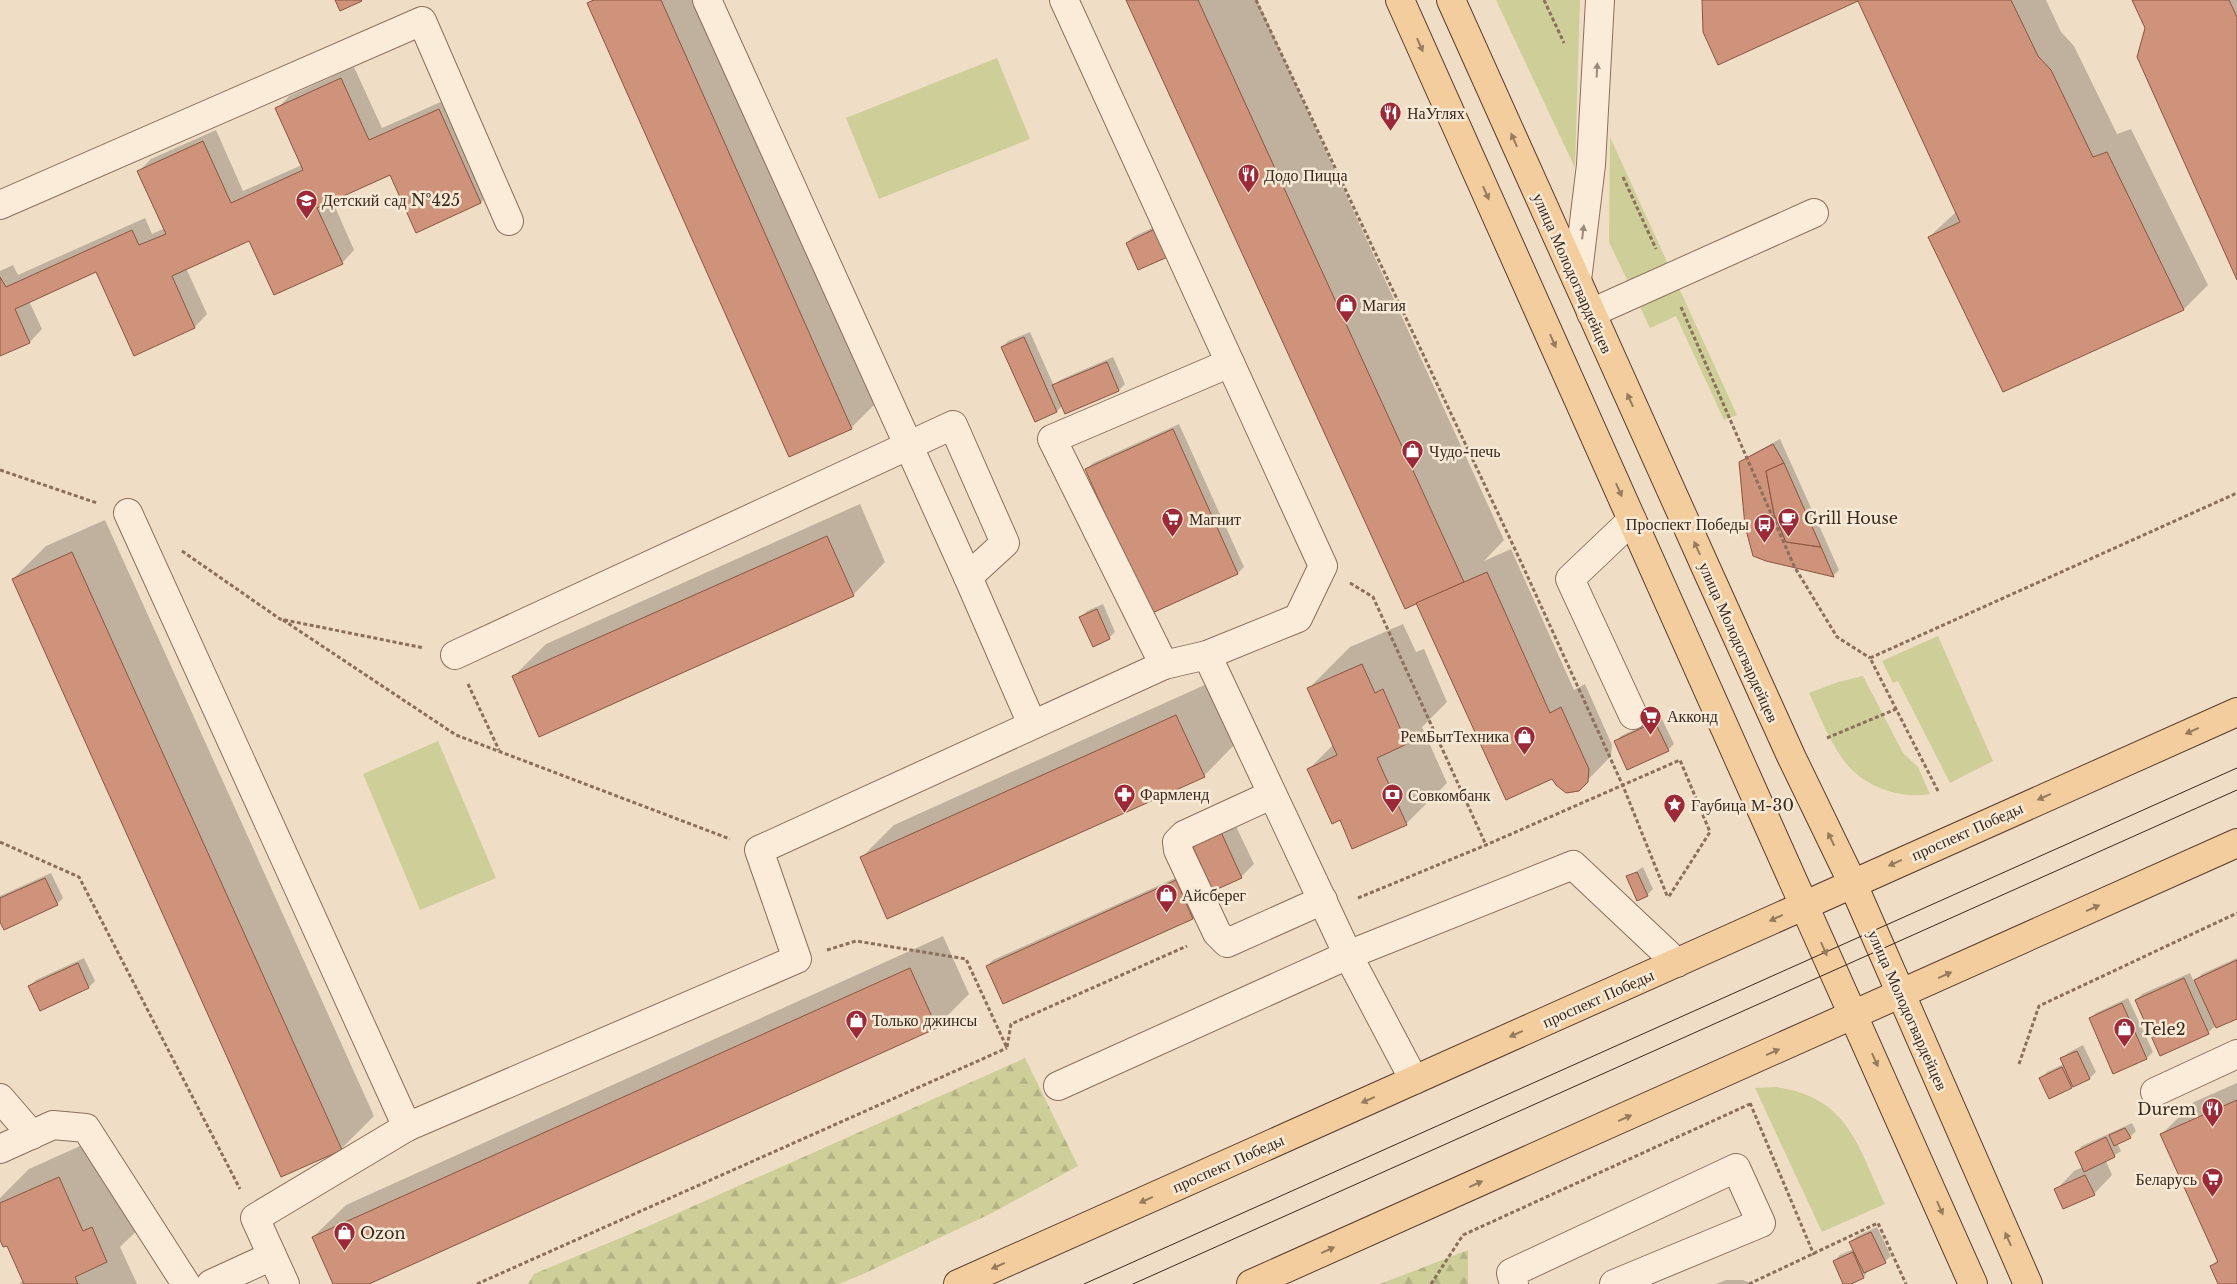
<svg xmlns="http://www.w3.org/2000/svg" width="2237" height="1284" font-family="'Libre Baskerville',serif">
<defs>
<pattern id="forest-firs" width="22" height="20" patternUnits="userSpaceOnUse" patternTransform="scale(1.25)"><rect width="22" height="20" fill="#cece99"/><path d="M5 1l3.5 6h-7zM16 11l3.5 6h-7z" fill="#b2b183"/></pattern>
</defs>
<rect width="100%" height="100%" fill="#efdec5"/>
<g fill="#cece99">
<polygon points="1496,0 1580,0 1575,168"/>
<polygon points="997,58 1030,139 879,199 846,118"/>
<polygon points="1610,137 1737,415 1724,420 1676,316 1650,328 1609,242"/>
<polygon points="1938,636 1993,761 1950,783 1898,681 1893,683 1882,661"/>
<path d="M1863 676 1903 753 1918 767 1930 794C1899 800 1860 785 1842 758 1828 738 1819 714 1809 693L1838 682Z"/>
<polygon points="438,741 496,878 420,910 363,774"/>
<path d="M1775 1087C1848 1096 1858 1146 1885 1204L1822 1232 1755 1088Z"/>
</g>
<g fill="url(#forest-firs)">
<polygon points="1025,1058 1078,1166 992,1213 861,1275 839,1284 528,1284 534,1274 642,1229"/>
<polygon points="1468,1250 1468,1284 1380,1284"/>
</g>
<g fill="#0003">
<polygon points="592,0 708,0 883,396 851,428 588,3"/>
<polygon points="1127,0 1257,0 1504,540 1484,561 1511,549 1574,690 1585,684 1612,745 1611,756 1578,790 1417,602"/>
<polygon points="1859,0 2046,0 2061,32 2074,46 2117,134 2131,129 2208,285 2184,309 2003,391 1929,237 1956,212"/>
<polygon points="2134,0 2237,0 2237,277 2147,28"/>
<polygon points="354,67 382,128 452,97 493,190 481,202 417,231 391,174 332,200 354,250 342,263 250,239 186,268 207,314 195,327 134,354 96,271 29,301 42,329 30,342 0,355 0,271 13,265 18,275 145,218 152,234 165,228 139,171 151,159 216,130 243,191 302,165 277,109 289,96"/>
<polygon points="1165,222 1177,248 1127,243 1133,237"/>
<polygon points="1030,332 1054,386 1060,380 1113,357 1125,384 1119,390 1065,413 1062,406 1057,411 1002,347 1008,341"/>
<polygon points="1179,424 1244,567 1238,573 1151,612 1087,469 1093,463"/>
<polygon points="1780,439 1839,570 1834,575 1767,560 1741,463 1747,457"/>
<polygon points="860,504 885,562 853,595 513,677 546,644"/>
<polygon points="105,520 374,1116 341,1149 13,579 46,546"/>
<polygon points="1103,604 1115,632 1109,638 1081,617 1087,611"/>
<polygon points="1403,624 1416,652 1424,649 1447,702 1422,727 1447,783 1406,824 1353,847 1340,819 1309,769 1334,744 1309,688 1350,647"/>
<polygon points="1209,683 1236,743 1204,776 861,858 894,825"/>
<polygon points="1661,717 1674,744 1668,750 1615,742 1621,736"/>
<polygon points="1232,818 1254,864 1241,877 1192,843"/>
<polygon points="1643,867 1653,889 1647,895 1628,877"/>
<polygon points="51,873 63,898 57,904 0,919 0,896"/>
<polygon points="1182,875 1198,912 1192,918 987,966 993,960"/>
<polygon points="943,936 969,994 936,1027 366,1284 334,1284 313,1237 346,1205"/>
<polygon points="84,958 95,981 89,987 30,986 36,980"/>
<polygon points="2237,958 2237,1017 2216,1025 2208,1033 2136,1000 2142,994 2190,973 2194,982 2202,974"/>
<polygon points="2128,998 2153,1052 2147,1058 2114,1072 2090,1019 2096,1013"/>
<polygon points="2083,1045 2096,1072 2090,1078 2071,1087 2041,1078 2047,1072 2064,1064 2062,1058 2068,1053"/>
<polygon points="2237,1083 2237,1284 2219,1284 2211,1266 2218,1260 2161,1135 2194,1102"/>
<polygon points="2132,1123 2136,1131 2130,1137 2117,1143 2121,1151 2106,1161 2112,1175 2094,1194 2056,1190 2074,1171 2083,1167 2076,1152 2082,1146"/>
<polygon points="100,1137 148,1220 120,1247 137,1284 19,1284 24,1279 8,1244 0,1237 0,1198 29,1169"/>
<polygon points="1877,1227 1891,1256 1885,1261 1869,1269 1864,1277 1845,1284 1834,1261 1840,1255 1854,1249 1851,1242 1857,1236"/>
<polygon points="1726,1280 1743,1280 1752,1284 1716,1284"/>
</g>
<g fill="#ce937a" stroke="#8a5440">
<polygon points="335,0 361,0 362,1 340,11"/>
<polygon points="594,0 661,0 852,429 789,457 587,3"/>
<polygon points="1126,0 1198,0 1464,582 1405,609"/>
<polygon points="1702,0 2011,0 2038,56 2051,70 2093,157 2107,152 2184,310 2003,392 1928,237 1960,222 1858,1 1718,65 1703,32"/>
<polygon points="2132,0 2229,0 2237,17 2237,280 2137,57 2145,28"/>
<polygon points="341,78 369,140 439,109 481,203 416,233 390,175 317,208 343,264 274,295 249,241 172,276 195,328 134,356 96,272 15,309 30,343 0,356 0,277 6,287 132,230 139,245 166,234 137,171 203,141 231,203 303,170 275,108"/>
<polygon points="1159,227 1172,255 1138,270 1126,243"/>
<polygon points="1024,337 1057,412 1035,422 1001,347"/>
<polygon points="1107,362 1119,391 1065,414 1052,385"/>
<polygon points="1173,429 1238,574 1150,614 1085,469"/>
<polygon points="1773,444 1784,463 1766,471 1774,514 1786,542 1821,547 1834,577 1766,561 1753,556 1745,526 1739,462"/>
<polygon points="1784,463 1821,547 1786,542 1774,514 1766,471"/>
<polygon points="827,536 854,596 539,737 512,676"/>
<polygon points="72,552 342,1150 281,1177 12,579"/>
<polygon points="1487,572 1550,713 1561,707 1589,769 1588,782 1579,791 1566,793 1556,785 1552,779 1506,800 1416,603"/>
<polygon points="1097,609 1110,639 1093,647 1079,617"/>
<polygon points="1362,664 1375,693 1383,689 1407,744 1377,758 1407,825 1352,849 1340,820 1332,824 1307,769 1337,755 1307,688"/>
<polygon points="1176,715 1205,777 887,919 860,857"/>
<polygon points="1655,722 1669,751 1627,770 1614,741"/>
<polygon points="1220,830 1242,878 1213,891 1191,843"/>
<polygon points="1637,872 1648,896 1637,901 1626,876"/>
<polygon points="45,878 58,905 4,930 0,922 0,898"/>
<polygon points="1176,880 1193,919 1003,1004 986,966"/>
<polygon points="2237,960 2237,1019 2216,1028 2194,980"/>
<polygon points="78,963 89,988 40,1011 28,986"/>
<polygon points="910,968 937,1028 369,1284 333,1284 312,1237"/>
<polygon points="2184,978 2209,1034 2160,1056 2135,1000"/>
<polygon points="2122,1003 2147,1059 2113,1074 2089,1018"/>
<polygon points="2077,1051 2090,1079 2073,1087 2060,1058"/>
<polygon points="2062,1067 2072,1088 2049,1099 2039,1078"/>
<polygon points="2237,1100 2237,1284 2218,1284 2210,1266 2218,1262 2160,1134"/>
<polygon points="2125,1128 2131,1138 2114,1146 2109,1135"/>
<polygon points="2106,1137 2115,1157 2084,1172 2075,1152"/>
<polygon points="2085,1175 2095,1195 2063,1209 2054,1189"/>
<polygon points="59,1177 83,1231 92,1227 107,1262 75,1277 78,1284 24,1284 7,1246 3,1247 0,1240 0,1203"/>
<polygon points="1871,1232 1886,1263 1864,1273 1849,1242"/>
<polygon points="1853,1252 1864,1278 1851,1284 1843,1284 1833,1261"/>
</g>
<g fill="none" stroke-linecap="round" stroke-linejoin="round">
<defs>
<g id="minor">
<polyline points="707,0 968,577 1032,724"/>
<polyline points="0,205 422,21 509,221"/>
<polyline points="1577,280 1591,165 1600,0"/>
<polyline points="1591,313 1814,213"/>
<polyline points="128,513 407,1127"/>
<polyline points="1632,520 1570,579 1633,715"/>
<polyline points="455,655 953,425 1005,543 968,577"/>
<polyline points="1207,655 1348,955 1414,1080"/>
<polyline points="1164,665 1052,439 1230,363"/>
<polyline points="1271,795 1184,835 1177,842 1178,850 1217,933 1227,943 1323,900"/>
<polyline points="1058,1086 1348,955 1573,865 1677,963"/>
<polyline points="2155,1092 2237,1054"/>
<polyline points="0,1098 32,1135"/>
<polyline points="0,1149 53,1125 86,1128 186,1284"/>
<polyline points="211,1284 272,1256"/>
<polyline points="285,1284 255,1218 407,1127 797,959 759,850 1164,665 1207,655 1298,618 1323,566 1064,0"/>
<polyline points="1514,1284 1511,1273 1736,1168 1761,1223 1614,1284"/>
</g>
<g id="major">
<polyline points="1400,0 1973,1284"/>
<polyline points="1451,0 1706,568 1791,756 1852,882 2028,1284"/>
<polyline points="958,1284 2237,712"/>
<polyline points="1251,1284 2237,843"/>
</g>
</defs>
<use href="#minor" stroke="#8b6e5b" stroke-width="30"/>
<use href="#major" stroke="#593d2f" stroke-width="30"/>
<g stroke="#8b6e5b" stroke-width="3" stroke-dasharray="4 2.5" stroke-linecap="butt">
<polyline points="1256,0 1521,562 1623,786 1668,898"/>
<polyline points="1544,0 1564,43"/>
<polyline points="1623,177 1656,249"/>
<polyline points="1681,307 1794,566 1837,637 1870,658"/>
<polyline points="0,470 97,503"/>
<polyline points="182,551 280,619 424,648"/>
<polyline points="1350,583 1373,597 1486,845"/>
<polyline points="283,620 456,735 730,839"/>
<polyline points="468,684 499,750"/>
<polyline points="1827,738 1896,709"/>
<polyline points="1938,791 1870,658 2237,493"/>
<polyline points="0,842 79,877 240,1189"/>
<polyline points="1358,898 1486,845 1680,760 1710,832 1668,898"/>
<polyline points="827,950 856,941 966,959 1007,1048"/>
<polyline points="1007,1047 1011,1024 1187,946"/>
<polyline points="2019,1064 2039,1006 2237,913"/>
<polyline points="1750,1103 1814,1255"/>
<polyline points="477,1284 1007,1048"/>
<polyline points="1431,1284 1463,1235 1750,1104"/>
<polyline points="1749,1284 1878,1223 1906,1284"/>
</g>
<use href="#minor" stroke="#faecd9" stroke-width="28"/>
<use href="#major" stroke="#f3cd9d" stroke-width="28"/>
<g stroke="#3b291f" stroke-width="1">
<polyline points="1084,1284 2237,768"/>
<polyline points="1133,1284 2237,790"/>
</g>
</g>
<defs><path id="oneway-solid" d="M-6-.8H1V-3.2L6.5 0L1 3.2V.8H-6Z" transform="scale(1.25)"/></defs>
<g fill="#977b5e">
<use href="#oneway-solid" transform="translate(1420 45) rotate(66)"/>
<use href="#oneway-solid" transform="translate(1514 140) rotate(-114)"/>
<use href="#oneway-solid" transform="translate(1486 193) rotate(66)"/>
<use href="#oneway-solid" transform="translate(1553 341) rotate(66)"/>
<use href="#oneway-solid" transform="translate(1630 400) rotate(-114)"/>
<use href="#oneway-solid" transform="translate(1619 490) rotate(66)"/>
<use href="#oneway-solid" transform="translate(1697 548) rotate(-114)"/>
<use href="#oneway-solid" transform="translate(2192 731) rotate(156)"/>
<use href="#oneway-solid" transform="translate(2044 797) rotate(156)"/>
<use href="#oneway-solid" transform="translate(1831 839) rotate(-116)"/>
<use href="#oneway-solid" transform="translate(1895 863) rotate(156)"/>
<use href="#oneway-solid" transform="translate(2093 908) rotate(-24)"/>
<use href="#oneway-solid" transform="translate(1776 918) rotate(155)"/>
<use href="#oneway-solid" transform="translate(1824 949) rotate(66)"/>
<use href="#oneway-solid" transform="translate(1945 975) rotate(-24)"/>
<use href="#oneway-solid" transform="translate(1516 1034) rotate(156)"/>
<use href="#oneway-solid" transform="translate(1773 1052) rotate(-24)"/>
<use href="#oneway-solid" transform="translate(1875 1060) rotate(66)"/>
<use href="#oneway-solid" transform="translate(1368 1100) rotate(156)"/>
<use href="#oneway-solid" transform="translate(1625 1118) rotate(-24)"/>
<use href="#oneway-solid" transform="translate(1476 1184) rotate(-24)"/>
<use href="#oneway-solid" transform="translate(1146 1200) rotate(156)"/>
<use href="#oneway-solid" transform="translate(1940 1208) rotate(66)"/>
<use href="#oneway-solid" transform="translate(2008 1239) rotate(-114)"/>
<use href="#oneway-solid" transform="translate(1328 1250) rotate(-24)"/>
<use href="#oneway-solid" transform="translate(998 1266) rotate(156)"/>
</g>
<g fill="#9a8a7c">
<use href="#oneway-solid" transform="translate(1597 70) rotate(-87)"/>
<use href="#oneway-solid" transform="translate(1583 232) rotate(-83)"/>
</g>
<defs>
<symbol id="restaurant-pin" viewBox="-11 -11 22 30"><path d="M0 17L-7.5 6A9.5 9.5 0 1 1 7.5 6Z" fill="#9b2938" stroke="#f6e9d5"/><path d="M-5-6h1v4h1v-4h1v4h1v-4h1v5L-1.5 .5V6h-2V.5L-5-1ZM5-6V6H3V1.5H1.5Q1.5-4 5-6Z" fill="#fff"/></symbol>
<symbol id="school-pin" viewBox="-11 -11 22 30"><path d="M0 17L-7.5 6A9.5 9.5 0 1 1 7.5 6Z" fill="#9b2938" stroke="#f6e9d5"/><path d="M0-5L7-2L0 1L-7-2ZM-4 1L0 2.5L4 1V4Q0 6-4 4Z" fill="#fff"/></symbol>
<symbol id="shop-pin" viewBox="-11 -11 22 30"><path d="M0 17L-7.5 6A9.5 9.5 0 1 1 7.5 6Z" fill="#9b2938" stroke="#f6e9d5"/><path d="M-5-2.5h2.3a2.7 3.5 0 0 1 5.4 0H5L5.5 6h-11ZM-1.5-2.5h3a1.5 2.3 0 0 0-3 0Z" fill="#fff"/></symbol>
<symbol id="cafe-pin" viewBox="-11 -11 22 30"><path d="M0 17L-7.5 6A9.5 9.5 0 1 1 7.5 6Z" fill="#9b2938" stroke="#f6e9d5"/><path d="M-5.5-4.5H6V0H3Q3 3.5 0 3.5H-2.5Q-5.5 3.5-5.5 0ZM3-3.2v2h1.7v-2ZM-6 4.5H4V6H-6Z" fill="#fff"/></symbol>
<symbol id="supermarket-pin" viewBox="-11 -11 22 30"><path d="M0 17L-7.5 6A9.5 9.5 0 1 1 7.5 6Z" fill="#9b2938" stroke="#f6e9d5"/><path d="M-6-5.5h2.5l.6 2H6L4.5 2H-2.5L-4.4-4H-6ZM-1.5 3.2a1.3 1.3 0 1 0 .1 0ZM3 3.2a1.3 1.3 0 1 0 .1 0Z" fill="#fff"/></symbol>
<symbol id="bus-pin" viewBox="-11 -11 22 30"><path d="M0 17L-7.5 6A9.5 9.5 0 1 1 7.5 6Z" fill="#9b2938" stroke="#f6e9d5"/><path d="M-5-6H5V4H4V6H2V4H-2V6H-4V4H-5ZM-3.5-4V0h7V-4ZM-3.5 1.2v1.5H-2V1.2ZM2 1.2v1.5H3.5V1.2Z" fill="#fff"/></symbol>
<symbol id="pharmacy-pin" viewBox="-11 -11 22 30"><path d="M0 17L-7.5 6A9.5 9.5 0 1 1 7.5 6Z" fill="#9b2938" stroke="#f6e9d5"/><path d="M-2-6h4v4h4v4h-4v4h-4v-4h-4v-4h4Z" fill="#fff"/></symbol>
<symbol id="bank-pin" viewBox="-11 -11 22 30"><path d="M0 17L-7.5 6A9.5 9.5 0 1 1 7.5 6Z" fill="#9b2938" stroke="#f6e9d5"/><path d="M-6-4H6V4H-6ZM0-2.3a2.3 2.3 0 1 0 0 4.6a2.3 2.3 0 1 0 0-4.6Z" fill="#fff"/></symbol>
<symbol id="sight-pin" viewBox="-11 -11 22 30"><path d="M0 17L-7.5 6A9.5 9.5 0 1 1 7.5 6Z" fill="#9b2938" stroke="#f6e9d5"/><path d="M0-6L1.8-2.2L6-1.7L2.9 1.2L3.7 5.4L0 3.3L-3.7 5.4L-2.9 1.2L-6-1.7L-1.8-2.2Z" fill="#fff"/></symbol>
</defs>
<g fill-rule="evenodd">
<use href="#restaurant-pin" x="1378" y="100" width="25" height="34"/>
<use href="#restaurant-pin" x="1236" y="162" width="25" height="34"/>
<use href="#school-pin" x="294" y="188" width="25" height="34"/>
<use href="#shop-pin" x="1334" y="292" width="25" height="34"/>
<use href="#shop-pin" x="1400" y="438" width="25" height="34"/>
<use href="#cafe-pin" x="1776" y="506" width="25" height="34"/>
<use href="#supermarket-pin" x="1160" y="506" width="25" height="34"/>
<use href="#bus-pin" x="1752" y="512" width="25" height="34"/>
<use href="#supermarket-pin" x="1638" y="704" width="25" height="34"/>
<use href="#shop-pin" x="1512" y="724" width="25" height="34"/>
<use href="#pharmacy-pin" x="1112" y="782" width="25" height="34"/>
<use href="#bank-pin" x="1380" y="782" width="25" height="34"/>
<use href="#sight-pin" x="1662" y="792" width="25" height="34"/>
<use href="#shop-pin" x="1154" y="882" width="25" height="34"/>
<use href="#shop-pin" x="844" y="1008" width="25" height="34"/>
<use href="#shop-pin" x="2112" y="1016" width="25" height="34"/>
<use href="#restaurant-pin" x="2200" y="1096" width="25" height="34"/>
<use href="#supermarket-pin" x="2200" y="1166" width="25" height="34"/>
<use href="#shop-pin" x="332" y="1220" width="25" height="34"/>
</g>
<g text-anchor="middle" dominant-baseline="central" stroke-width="5" stroke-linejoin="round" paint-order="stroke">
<g font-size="16" fill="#3b291f" stroke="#f6e9d5" text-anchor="start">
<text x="1407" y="113">НаУглях</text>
<text x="1264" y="175">Додо Пицца</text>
<text x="322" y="200">Детский сад №425</text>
<text x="1362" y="305">Магия</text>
<text x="1429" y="451">Чудо-печь</text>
<text x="1804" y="518">Grill House</text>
<text x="1189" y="519">Магнит</text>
<text x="1749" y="524" text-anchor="end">Проспект Победы</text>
<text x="1667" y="716">Акконд</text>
<text x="1509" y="736" text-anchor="end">РемБытТехника</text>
<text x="1140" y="794">Фармленд</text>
<text x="1408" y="795">Совкомбанк</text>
<text x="1691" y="805">Гаубица М-30</text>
<text x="1182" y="895">Айсберег</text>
<text x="872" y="1020">Только джинсы</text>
<text x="2141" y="1029">Tele2</text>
<text x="2196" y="1109" text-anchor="end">Durem</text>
<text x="2197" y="1179" text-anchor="end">Беларусь</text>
<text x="360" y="1233">Ozon</text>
</g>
<g font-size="16" fill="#3b291f" stroke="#f6e9d5">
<text transform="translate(1573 273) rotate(66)">улица Молодогвардейцев</text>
<text transform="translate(1739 642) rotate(66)">улица Молодогвардейцев</text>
<text transform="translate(1967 831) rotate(-24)">проспект Победы</text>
<text transform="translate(1598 998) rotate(-24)">проспект Победы</text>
<text transform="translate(1908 1010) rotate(66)">улица Молодогвардейцев</text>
<text transform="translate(1228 1163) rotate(-24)">проспект Победы</text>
</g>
</g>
</svg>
